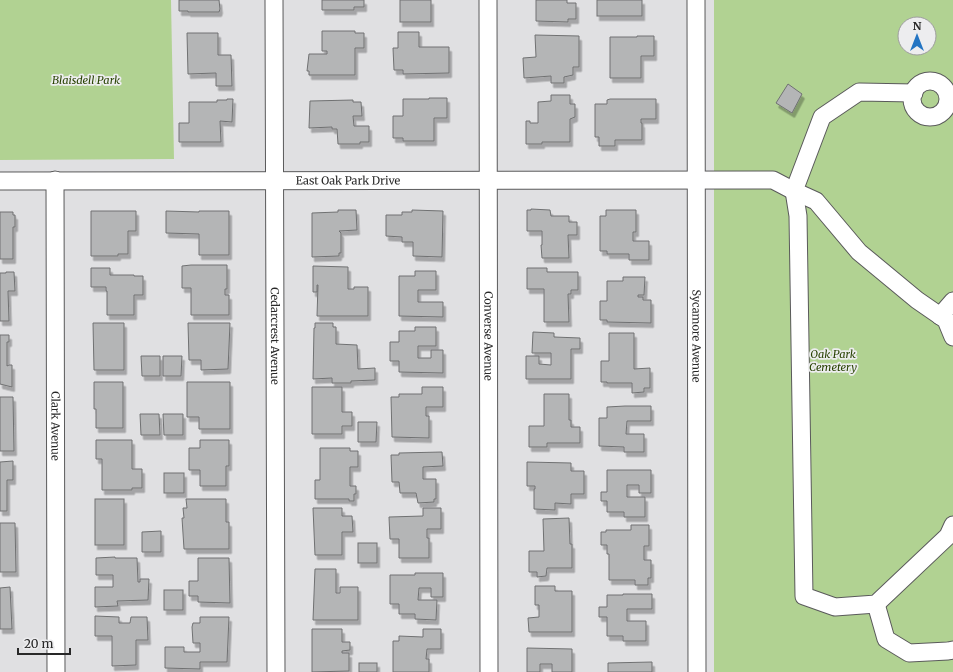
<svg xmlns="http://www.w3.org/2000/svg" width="953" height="672" font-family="Merriweather,serif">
<defs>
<filter id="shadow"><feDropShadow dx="2.5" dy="4.5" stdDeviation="0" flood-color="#0004"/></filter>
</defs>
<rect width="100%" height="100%" fill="#e0e0e2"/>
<g fill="#b1d292" fill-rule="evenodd">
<polygon points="0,0 171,0 174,159 0,160"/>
<path d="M714 0H953V672H714ZM905 24H929V48H905Z"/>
</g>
<g fill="#b4b5b6" stroke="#707172" filter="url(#shadow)">
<polygon points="179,0 219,0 220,9 219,12 188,12 188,11 179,11"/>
<polygon points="322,0 364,0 364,7 354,7 354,10 322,10"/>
<rect x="400" y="0" width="31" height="22"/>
<polygon points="536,0 567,0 567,3 576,3 576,19 568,19 568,22 536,21"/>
<rect x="597" y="0" width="45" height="16"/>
<polygon points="322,31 355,31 355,33 364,33 364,48 355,48 355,75 309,75 309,71 307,71 309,54 327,54 327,51 322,51"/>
<polygon points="398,32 419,32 419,47 449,47 449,73 403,74 403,70 394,70 393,48 398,48"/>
<polygon points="187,33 218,33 218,55 231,55 232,86 216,86 216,73 188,74"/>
<polygon points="535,35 579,36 579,67 573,67 573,75 564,77 564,83 551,83 551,76 524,78 523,58 536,57"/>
<polygon points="637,36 654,36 654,56 641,56 641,78 610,78 610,37 637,37"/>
<polygon points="788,84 802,94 792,113 776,103"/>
<polygon points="551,95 570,95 570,104 575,104 575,117 570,119 570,142 542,142 542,144 526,144 526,121 530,121 530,123 538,123 538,102 551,101"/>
<polygon points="429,98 447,98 447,118 434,118 434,141 403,141 403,138 393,138 393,116 403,116 403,99 429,99"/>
<polygon points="227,99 233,99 232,122 220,121 221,142 179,142 179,123 189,123 189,102 217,102 217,100 227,100"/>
<polygon points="610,99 656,99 656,119 641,119 641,123 642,123 642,140 615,140 615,146 599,146 599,137 595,137 595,104 607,104 607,100"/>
<polygon points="353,100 353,102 361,102 362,116 353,116 354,126 369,126 369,142 360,142 360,144 338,144 337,129 332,129 332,127 309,128 310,101"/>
<polygon points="531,209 550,210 551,216 569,216 569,222 577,222 577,235 568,235 569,258 542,258 541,245 542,245 542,231 527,231 527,210 531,210"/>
<polygon points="338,210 356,210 357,230 339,231 341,233 341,253 339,253 339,256 312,257 312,213 338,212"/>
<polygon points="412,210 443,211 442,257 413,256 413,242 402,242 402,237 386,236 386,215 402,215 402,212 412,212"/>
<polygon points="606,210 636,210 636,232 633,232 633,241 649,241 649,260 629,260 629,254 607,254 607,251 600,251 600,216 606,216"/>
<polygon points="91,211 136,211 136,231 128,231 128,254 118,254 118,256 91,256"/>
<polygon points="166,211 199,212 199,211 229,211 229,255 199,255 199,234 166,233"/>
<polygon points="0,212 13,212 13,215 15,215 15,227 13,227 13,259 0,259"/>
<polygon points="191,265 227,265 227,289 225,289 225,295 229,295 229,315 191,315 191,288 182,288 182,266"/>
<polygon points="313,266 348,267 348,289 354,289 354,287 368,287 368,316 317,316 318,285 317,285 317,292 313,292"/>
<polygon points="91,268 110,268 110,275 134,275 134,276 143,276 143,295 134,295 134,315 107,315 107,291 106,291 106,287 91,287"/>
<polygon points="527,268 547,268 547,272 578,272 578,290 571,290 571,294 568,294 569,322 544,322 544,289 527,289"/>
<polygon points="415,271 436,271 436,290 418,290 418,302 443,302 443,317 399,316 399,276 415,276"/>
<polygon points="6,272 14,272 15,291 8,291 9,321 0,321 0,273 6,273"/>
<polygon points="623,277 645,277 644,295 638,295 638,297 643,297 643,300 651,300 651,323 607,322 607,320 600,320 600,301 607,301 607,281 623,281"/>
<polygon points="93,323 124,323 124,370 94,370"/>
<polygon points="188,323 230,323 228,369 201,370 201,360 189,360"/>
<polygon points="315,323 333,323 333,327 336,327 336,344 357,345 358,369 375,368 375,380 351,381 351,383 332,383 332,378 313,379 314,328 315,328"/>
<polygon points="415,327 436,327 436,346 418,346 418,358 431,358 431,350 443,350 443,373 399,372 399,361 390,361 390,342 399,342 399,331 415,331"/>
<polygon points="533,332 554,333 554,337 580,338 580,349 571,349 571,379 526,379 526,356 539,356 539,364 551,365 551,353 532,353"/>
<polygon points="609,333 634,333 634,369 650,368 650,388 644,388 644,392 632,393 632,383 607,383 607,382 601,382 601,361 609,361"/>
<polygon points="0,335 9,335 9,342 7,342 7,366 9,365 12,365 12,387 0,384"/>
<polygon points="141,356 160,356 160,376 142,376"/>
<polygon points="163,356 182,356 181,376 163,376"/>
<polygon points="94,382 123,382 123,428 96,428 96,409 94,409"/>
<polygon points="187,382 230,382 230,429 199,429 199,417 187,417"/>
<polygon points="312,387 342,387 342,412 352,412 352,426 342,426 342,434 312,434"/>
<polygon points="422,387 443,387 443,407 426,407 426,416 429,416 429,438 392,437 391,397 399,397 399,394 422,394"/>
<polygon points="544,394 569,394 569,420 571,420 571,427 580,427 580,443 547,443 547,447 529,447 529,426 544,426"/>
<polygon points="0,397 13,397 14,451 0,451"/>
<polygon points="625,406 651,406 651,421 627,421 626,434 644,434 644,452 624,452 624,447 599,446 599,418 607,418 607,407"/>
<polygon points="140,414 159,414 160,435 141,435"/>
<polygon points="163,414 183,414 183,435 164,435"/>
<polygon points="358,422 377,422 376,442 358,442"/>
<polygon points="96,440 132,440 132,469 142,469 142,488 132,488 132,490 102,490 102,459 96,459"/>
<polygon points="200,440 229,440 229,466 226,466 226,486 200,486 200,470 189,470 189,448 200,448"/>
<polygon points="320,448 350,448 350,451 358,451 358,467 350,467 350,486 356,486 356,494 354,494 354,501 349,501 349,499 315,499 315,480 320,480"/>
<polygon points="442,452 443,466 423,467 423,479 436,479 436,499 434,499 434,502 418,503 416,493 400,493 399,482 392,482 391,455 399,455 399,453"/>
<polygon points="13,461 13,480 7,480 7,511 0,511 0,462"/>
<polygon points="527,462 571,463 571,471 584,471 584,494 571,494 571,504 555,503 555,510 534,509 534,489 535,489 535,486 527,486"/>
<polygon points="607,470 651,470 651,493 639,493 639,485 627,485 627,497 645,497 645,517 624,517 624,512 607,512 607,501 601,501 601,492 607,492"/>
<rect x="164" y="473" width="20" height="20"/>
<rect x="95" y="499" width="29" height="46"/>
<polygon points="186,499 226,499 226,522 229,522 229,549 184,549 182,518 184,518 183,508 187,508"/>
<polygon points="313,508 342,508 342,516 352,516 353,532 342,532 342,555 315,555"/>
<polygon points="423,508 441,508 441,529 427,529 427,538 429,538 429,558 399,558 399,539 390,539 389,517 423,516"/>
<polygon points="569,518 570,544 572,544 572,568 547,568 546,576 537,577 537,572 529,572 529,551 544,551 543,519"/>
<polygon points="0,523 15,523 16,572 0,572"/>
<polygon points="631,525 649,525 649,546 644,546 644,560 651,560 651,578 648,578 648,585 635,585 635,580 609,580 609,554 607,554 607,545 601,545 601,532 606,532 606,530 631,530"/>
<polygon points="161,531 161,552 142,552 142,532"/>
<rect x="358" y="543" width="19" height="20"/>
<polygon points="115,557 115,558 137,558 138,582 140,582 140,579 149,579 148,600 117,601 118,606 95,607 95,587 113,587 113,575 96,575 96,558"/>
<polygon points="198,558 229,558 230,603 198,602 198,596 189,596 189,581 198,581"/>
<polygon points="315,569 336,569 336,593 340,593 340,587 358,587 358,620 313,620"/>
<polygon points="415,573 443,573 443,597 431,597 431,588 419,588 418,600 437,600 436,620 415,619 415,614 399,614 399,604 390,604 390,575 415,575"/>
<polygon points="535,586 555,586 555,591 572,591 572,632 529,632 528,618 539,617 539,605 535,605"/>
<polygon points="10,587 12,629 0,629 0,588"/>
<rect x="164" y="590" width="19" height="20"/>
<polygon points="623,594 652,594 652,609 627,609 627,621 646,621 646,641 623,641 623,636 607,636 607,617 599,617 599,607 607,607 607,595 623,595"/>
<polygon points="95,616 119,617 119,623 130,623 131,617 147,617 148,640 136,640 136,665 112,666 112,636 95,636"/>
<polygon points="200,617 229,617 227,662 200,662 200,669 165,668 165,647 184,647 184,652 200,652 200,643 193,643 192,627 193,623 200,623"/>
<polygon points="312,629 342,629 342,642 350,642 350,650 342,651 342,653 349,653 349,671 312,672"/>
<polygon points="423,629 441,629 441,649 427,649 426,659 429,659 429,672 393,672 393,641 399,641 399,636 423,637"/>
<polygon points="527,648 572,649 572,672 552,672 552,664 540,664 540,672 527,672"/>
<polygon points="652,662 652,672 608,672 608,663"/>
<rect x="359" y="663" width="18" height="9"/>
</g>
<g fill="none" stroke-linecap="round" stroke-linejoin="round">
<defs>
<g id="minor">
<path id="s1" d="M274 0 276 672"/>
<path id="s2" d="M488 0 489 672"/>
<path id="s3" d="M696 0 697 672"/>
<circle cx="930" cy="99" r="18"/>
<polyline points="914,93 859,92 822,117 794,191 798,216 804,596 835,607 876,604 948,536 953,525"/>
<path id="s4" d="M55 180 56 672"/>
<path id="s5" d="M0 181 773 180 794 191 816 201 859 252 917 300 946 320 953 337"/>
<polyline points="940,316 953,301"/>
<polyline points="876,604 886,639 909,653 948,651 953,650"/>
</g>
</defs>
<use href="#minor" stroke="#5a5a5b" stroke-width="19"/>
<use href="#minor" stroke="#fff" stroke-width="17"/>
</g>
<g text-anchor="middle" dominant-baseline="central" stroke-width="3.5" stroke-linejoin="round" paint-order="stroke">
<g font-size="11" font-style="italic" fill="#274100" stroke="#ededef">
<text x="86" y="80">Blaisdell Park</text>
<text x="833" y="354">Oak Park<tspan x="833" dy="13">Cemetery</tspan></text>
</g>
<g font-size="11" fill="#282828" stroke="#ededef">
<text stroke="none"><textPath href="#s5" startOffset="348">East Oak Park Drive</textPath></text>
<text stroke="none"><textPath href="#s1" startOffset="336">Cedarcrest Avenue</textPath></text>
<text stroke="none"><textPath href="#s2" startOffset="336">Converse Avenue</textPath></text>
<text stroke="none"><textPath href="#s3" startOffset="336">Sycamore Avenue</textPath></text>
<text stroke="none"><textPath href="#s4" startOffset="246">Clark Avenue</textPath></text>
</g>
</g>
<g transform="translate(917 36)"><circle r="19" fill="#ededef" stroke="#9e9e9f"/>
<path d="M0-3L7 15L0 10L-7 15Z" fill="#2475c3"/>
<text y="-6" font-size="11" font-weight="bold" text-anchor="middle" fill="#282828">N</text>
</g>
<path d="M18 648v6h52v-6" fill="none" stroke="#282828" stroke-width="2"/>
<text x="24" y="648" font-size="12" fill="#282828" stroke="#ededef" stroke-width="3" paint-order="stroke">20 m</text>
</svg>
